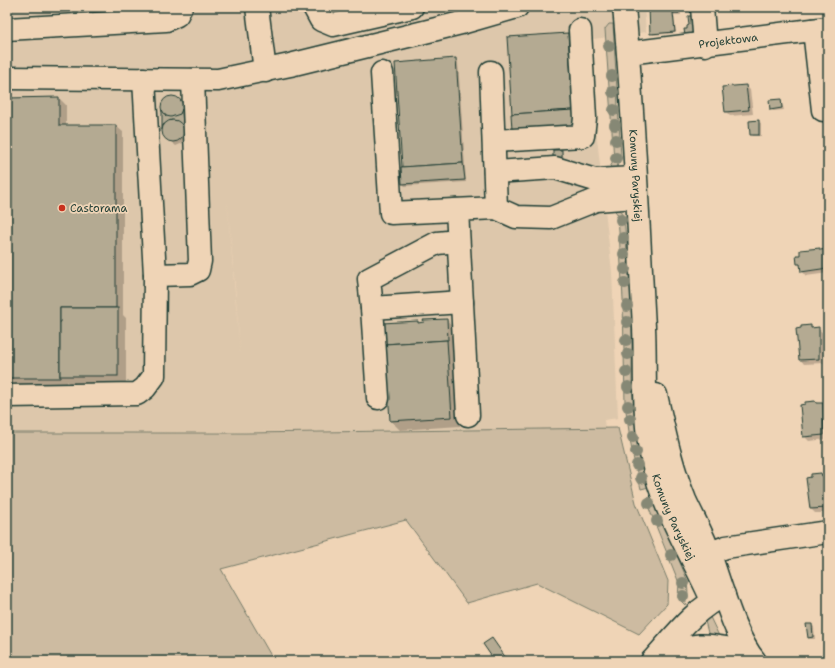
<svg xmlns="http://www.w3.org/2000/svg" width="835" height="668" font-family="'Shantell Sans',sans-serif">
<rect width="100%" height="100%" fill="#efd4b6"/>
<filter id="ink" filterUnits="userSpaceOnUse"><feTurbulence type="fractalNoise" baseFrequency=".025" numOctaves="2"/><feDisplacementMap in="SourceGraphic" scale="8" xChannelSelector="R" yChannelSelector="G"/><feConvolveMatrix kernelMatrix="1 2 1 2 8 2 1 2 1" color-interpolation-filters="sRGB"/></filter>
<g filter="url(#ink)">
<path fill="#ddc7ab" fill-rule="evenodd" d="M7 7H644L646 32 586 40 612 272 618 418 604 420 605 429 7 434ZM227 198 235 287 240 352Z"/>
<g fill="#cdbba1" stroke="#767c6a">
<polygon points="609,24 613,24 621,157 616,169 608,171 614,160 605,29"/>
<polygon points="611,205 619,208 624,218 632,307 632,388 636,427 649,487 641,489 632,452 625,404 623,299 618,215"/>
<polygon points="618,428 636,503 668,581 667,604 639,634 537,583 467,603 406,520 221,569 274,661 7,661 7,433 246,433"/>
<polygon points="653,499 687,579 688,594 685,605 678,598 679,583 646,501"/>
<polygon points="709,615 719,636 719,637 709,637 704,617"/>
<polygon points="706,650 729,659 732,661 722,658 720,661 706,661"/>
</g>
<g fill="#0003">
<polygon points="650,7 680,7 681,15 674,15 676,33 653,35 651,33"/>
<polygon points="568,34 570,36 576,128 508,38"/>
<polygon points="828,42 828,76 822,43"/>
<polygon points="456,60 458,61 466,182 405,186 403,184"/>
<polygon points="746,86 750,90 753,114 730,116 726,112"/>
<polygon points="171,97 176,98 186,110 185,142 176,146 168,139 163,134 163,130 162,106 164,102"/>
<polygon points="59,98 66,105 66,126 116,126 123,132 123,315 126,318 126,385 70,385 67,381 67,385 7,384 7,99"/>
<polygon points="781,100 784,110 773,111 771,109"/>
<polygon points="759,122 761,123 761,136 753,136 751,134"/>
<polygon points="562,151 564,159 556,160"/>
<polygon points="828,250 828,273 806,276 802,271 801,267 798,263"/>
<polygon points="447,320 459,333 456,352 460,426 400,430 391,421 384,344 417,322 419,324"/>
<polygon points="810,326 813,329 818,328 823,333 823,363 804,364 800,359"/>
<polygon points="817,404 823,404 827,408 828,439 809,441 804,436"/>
<polygon points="821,474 823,477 828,477 828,513 815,513 811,509"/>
<polygon points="812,625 814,627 815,639 810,639 808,637"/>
</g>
<g fill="#b4aa92" stroke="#1f3d34">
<polygon points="649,7 678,7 679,13 673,13 675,32 650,34"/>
<polygon points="688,16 696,16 698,41 686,42 684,29 687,29 687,26 689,25"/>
<polygon points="568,33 573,110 512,114 507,37"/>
<polygon points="456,58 463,163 402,167 395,63"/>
<polygon points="746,85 749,110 725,112 722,87"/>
<circle cx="172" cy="107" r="11"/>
<polygon points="59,97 59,125 116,125 116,308 60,308 60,378 7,378 7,98"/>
<polygon points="781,99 782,108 770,110 769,100"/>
<polygon points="182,109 183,128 177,121 171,120 163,125 162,130 162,110 166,116 171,117 180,114"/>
<polygon points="573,110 575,126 512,130 511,114"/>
<polygon points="759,120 759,135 750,135 749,121"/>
<circle cx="173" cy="131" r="11"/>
<rect x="553" y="150" width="9" height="8"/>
<polygon points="463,163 465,180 402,184 401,167"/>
<polygon points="820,248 820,250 828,249 828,268 801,272 800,264 797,264 796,255 800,255 800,250"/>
<rect x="60" y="308" width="58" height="68"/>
<polygon points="447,319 448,340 383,344 382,323 418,321 418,323 424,322 423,320"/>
<polygon points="811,325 811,328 819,327 819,359 799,360 796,329 801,328 801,326"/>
<polygon points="447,340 452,417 390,421 385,344"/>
<polygon points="815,401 816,403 823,403 824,435 803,437 800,405 805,404 805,402"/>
<polygon points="821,473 822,476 828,476 828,508 810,509 806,478 811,477 811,474"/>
<polygon points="806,624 812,624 813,637 808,638"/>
<polygon points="492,638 508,661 492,661 494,660 483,644"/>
<polygon points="823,654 828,655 828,661 822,661"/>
</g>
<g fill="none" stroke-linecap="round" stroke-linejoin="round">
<defs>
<g id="minor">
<polyline points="257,7 265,71"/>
<polyline points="314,7 321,20 333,25 412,7"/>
<path id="s1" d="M624 7C634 113 638 220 644 327 646 372 642 419 653 463 664 512 692 555 712 600"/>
<polyline points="702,7 705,45"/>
<polyline points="7,29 166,20 177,15 181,7"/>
<polyline points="814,30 823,110 828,109"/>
<path id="s2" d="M628 53 828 28"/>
<polyline points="491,72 496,208"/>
<polyline points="382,73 391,213 496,208 516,217 551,218 596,200 636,197"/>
<polyline points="7,78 218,80 290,65 465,22 517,7"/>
<polyline points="494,141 583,136 585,118 580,30"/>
<polyline points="495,172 555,168 595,180 635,178"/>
<polyline points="457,210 468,415"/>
<polyline points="155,275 190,274 198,270 200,261 193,80"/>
<polyline points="372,308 369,279 437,243 458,241"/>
<path d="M656 395C664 430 671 466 685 500 693 518 704 536 710 555 721 585 735 638 755 661"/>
<polyline points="7,396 137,394 145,388 154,376 155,275 144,79"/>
<polyline points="378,398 372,308 462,302"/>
<polyline points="710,553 726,547 828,532"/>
<path d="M658 660C690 639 712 645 747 652"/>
<path d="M652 661C674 637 694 609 724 595"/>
</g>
</defs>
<use href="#minor" stroke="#1f3d34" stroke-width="25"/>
<use href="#minor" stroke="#efd4b6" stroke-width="22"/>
</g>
<g fill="#868875">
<circle cx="609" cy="46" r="6"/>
<circle cx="612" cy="76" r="6"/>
<circle cx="613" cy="92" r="6"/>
<circle cx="614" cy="110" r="6"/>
<circle cx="615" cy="125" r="6"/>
<circle cx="616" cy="140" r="6"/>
<circle cx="616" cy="158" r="6"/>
<circle cx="621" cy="220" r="6"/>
<circle cx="623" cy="238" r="6"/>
<circle cx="624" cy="254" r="6"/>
<circle cx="625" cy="269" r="6"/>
<circle cx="625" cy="283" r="6"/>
<circle cx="627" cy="306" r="6"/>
<circle cx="627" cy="322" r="6"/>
<circle cx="626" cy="340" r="6"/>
<circle cx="628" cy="354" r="6"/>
<circle cx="626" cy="372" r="6"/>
<circle cx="628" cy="387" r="6"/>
<circle cx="628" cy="406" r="6"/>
<circle cx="630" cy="419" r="6"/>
<circle cx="633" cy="437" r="6"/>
<circle cx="636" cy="452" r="6"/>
<circle cx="637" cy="465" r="6"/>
<circle cx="641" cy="478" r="6"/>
<circle cx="649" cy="503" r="6"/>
<circle cx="657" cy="521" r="6"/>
<circle cx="671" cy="555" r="6"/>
<circle cx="683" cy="583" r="6"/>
<circle cx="683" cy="596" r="6"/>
</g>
</g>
<circle fill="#c8321e" stroke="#efd4b6" stroke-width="1.5" cx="62" cy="208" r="4"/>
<g text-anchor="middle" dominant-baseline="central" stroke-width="3.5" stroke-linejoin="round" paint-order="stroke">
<g font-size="11" fill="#1f3d34" stroke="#efd4b6">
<text stroke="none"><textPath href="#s2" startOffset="101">Projektowa</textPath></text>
<text stroke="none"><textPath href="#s1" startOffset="169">Komuny Paryskiej</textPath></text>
<text stroke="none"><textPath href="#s1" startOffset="515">Komuny Paryskiej</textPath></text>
</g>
<g font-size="11" fill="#1f3d34" stroke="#efd4b6" text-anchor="start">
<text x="70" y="208">Castorama</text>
</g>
</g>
<rect width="835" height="668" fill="none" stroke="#efd4b6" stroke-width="24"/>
<rect x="12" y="12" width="811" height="644" fill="none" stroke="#1f3d34" stroke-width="1.5" filter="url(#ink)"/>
</svg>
